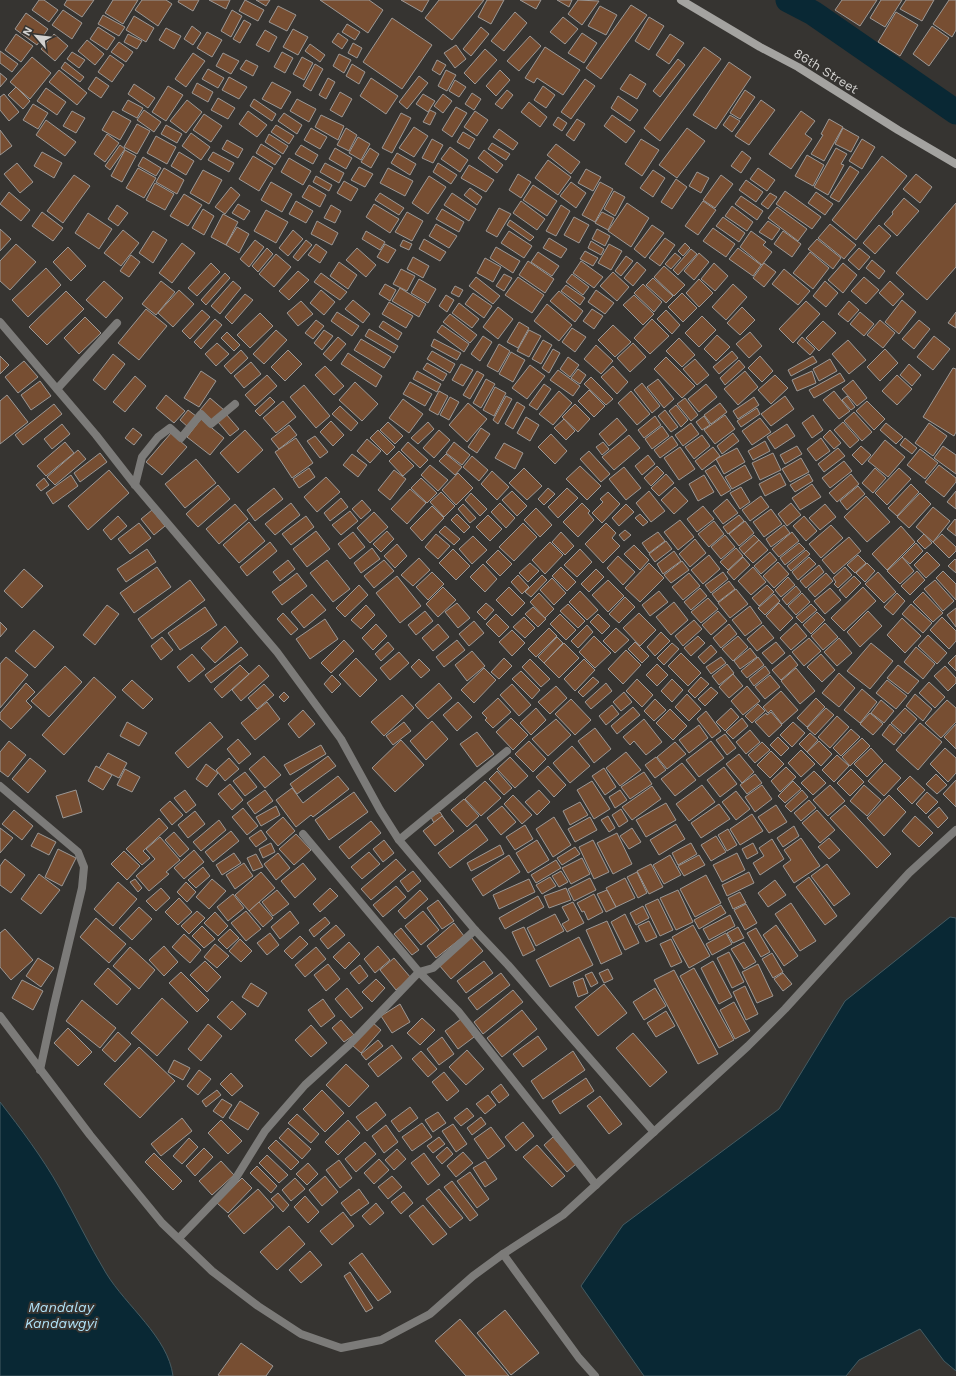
<svg xmlns="http://www.w3.org/2000/svg" width="956" height="1376" font-family="'Work Sans',sans-serif">
<rect width="100%" height="100%" fill="#363431"/>
<g fill="#092834" stroke="#455b62">
<polygon points="950,917 956,918 956,1371 944,1361 920,1329 859,1360 846,1376 644,1376 581,1286 623,1225 779,1109 845,1001"/>
<path d="M0 1102C21 1129 42 1157 59 1187 75 1215 89 1245 106 1273 126 1306 168 1337 173 1376H0Z"/>
</g>
<g fill="none" stroke-linecap="round" stroke-linejoin="round">
<polyline stroke="#092834" stroke-width="25" points="788,0 813,13 956,112"/>
</g>
<g fill="#774e32" stroke="#9c9895">
<polygon points="39,0 44,0 58,10 49,22 32,10"/>
<polygon points="67,0 94,0 82,17 64,5"/>
<polygon points="113,0 138,0 123,24 105,13"/>
<polygon points="142,0 166,0 172,4 158,26 135,10"/>
<polygon points="179,0 199,0 193,11 178,2"/>
<polygon points="209,0 230,0 226,9"/>
<polygon points="245,0 264,10 258,21 239,11"/>
<polygon points="256,0 270,0 266,6"/>
<polygon points="320,0 369,0 383,10 368,33"/>
<polygon points="401,0 429,0 422,12"/>
<polygon points="439,0 484,0 452,40 425,18"/>
<polygon points="487,0 504,0 491,24 478,17"/>
<polygon points="520,0 541,0 536,9"/>
<polygon points="557,0 572,0 569,7"/>
<polygon points="578,0 599,1 582,25 568,14"/>
<polygon points="842,0 877,0 860,26 835,10"/>
<polygon points="881,0 902,0 885,27 870,18"/>
<polygon points="906,0 934,0 922,21 900,9"/>
<polygon points="949,0 956,0 956,30 952,37 933,24"/>
<polygon points="631,5 647,15 601,79 586,68"/>
<polygon points="278,6 296,15 287,31 269,22"/>
<polygon points="600,6 617,15 606,35 588,26"/>
<polygon points="63,10 82,23 72,39 52,25"/>
<polygon points="232,10 242,16 231,37 221,31"/>
<polygon points="515,12 527,23 504,51 491,41"/>
<polygon points="896,12 918,25 900,56 878,42"/>
<polygon points="26,13 48,29 37,45 15,29"/>
<polygon points="103,15 125,27 119,36 98,24"/>
<polygon points="134,16 154,28 146,42 126,30"/>
<polygon points="563,17 578,29 565,44 550,32"/>
<polygon points="649,17 664,26 649,50 635,41"/>
<polygon points="392,18 432,45 402,89 363,62"/>
<polygon points="244,20 251,24 240,43 233,39"/>
<polygon points="347,24 360,32 355,40 342,32"/>
<polygon points="192,26 201,33 193,45 184,39"/>
<polygon points="932,26 949,38 929,66 913,54"/>
<polygon points="98,27 115,38 107,50 90,39"/>
<polygon points="481,27 489,34 471,56 463,49"/>
<polygon points="166,28 181,36 174,49 159,40"/>
<polygon points="293,29 308,37 298,55 283,47"/>
<polygon points="265,30 277,37 269,52 256,45"/>
<polygon points="207,32 222,40 212,57 197,48"/>
<polygon points="338,33 348,40 342,49 332,42"/>
<polygon points="582,33 597,43 584,63 568,53"/>
<polygon points="16,34 33,46 21,62 5,50"/>
<polygon points="54,34 68,46 55,61 41,49"/>
<polygon points="128,34 142,41 137,49 124,42"/>
<polygon points="670,34 684,43 669,64 656,55"/>
<polygon points="530,36 541,46 519,71 507,61"/>
<polygon points="87,40 104,54 95,65 78,51"/>
<polygon points="119,42 133,52 126,62 111,52"/>
<polygon points="353,43 362,48 357,58 348,53"/>
<polygon points="310,44 325,55 320,62 305,51"/>
<polygon points="456,45 466,59 455,68 444,53"/>
<polygon points="545,47 580,70 563,95 537,78 534,83 525,78"/>
<polygon points="704,47 721,59 660,141 644,128"/>
<polygon points="485,49 497,60 475,84 464,73"/>
<polygon points="0,51 18,64 12,72 0,63"/>
<polygon points="72,52 85,60 79,68 67,59"/>
<polygon points="282,52 293,58 285,73 274,67"/>
<polygon points="193,53 205,61 186,87 175,79"/>
<polygon points="223,53 239,61 231,74 216,66"/>
<polygon points="339,54 351,60 344,73 333,66"/>
<polygon points="110,55 124,65 112,82 98,72"/>
<polygon points="32,57 51,73 30,99 10,82"/>
<polygon points="302,57 313,63 304,80 293,74"/>
<polygon points="678,59 685,65 660,97 653,91"/>
<polygon points="246,60 258,66 253,76 240,69"/>
<polygon points="437,60 446,65 440,75 432,70"/>
<polygon points="65,62 84,77 80,82 61,68"/>
<polygon points="729,62 751,77 716,129 693,115"/>
<polygon points="315,64 323,69 311,91 303,86"/>
<polygon points="352,64 365,72 359,84 346,76"/>
<polygon points="208,69 224,78 218,88 202,79"/>
<polygon points="59,70 87,93 77,105 49,82"/>
<polygon points="446,70 456,75 447,91 438,86"/>
<polygon points="500,70 510,80 496,96 486,86"/>
<polygon points="0,73 7,79 0,87"/>
<polygon points="630,74 646,84 637,99 620,89"/>
<polygon points="419,76 428,83 407,109 399,102"/>
<polygon points="96,77 109,86 101,98 88,89"/>
<polygon points="229,77 247,87 239,99 222,90"/>
<polygon points="328,78 335,82 326,99 319,95"/>
<polygon points="371,78 398,96 386,114 360,96"/>
<polygon points="585,79 595,86 571,119 561,112"/>
<polygon points="455,80 466,87 459,97 449,91"/>
<polygon points="272,82 291,92 281,109 262,99"/>
<polygon points="197,83 213,92 208,102 192,93"/>
<polygon points="134,84 155,98 148,108 128,94"/>
<polygon points="168,86 183,95 166,121 152,112"/>
<polygon points="543,86 555,95 546,108 534,100"/>
<polygon points="16,87 30,101 23,109 8,95"/>
<polygon points="46,88 66,102 57,115 37,101"/>
<polygon points="507,90 513,95 502,109 495,104"/>
<polygon points="745,90 755,97 740,119 730,113"/>
<polygon points="340,92 352,99 342,117 330,110"/>
<polygon points="472,93 481,99 474,110 465,104"/>
<polygon points="4,94 19,112 9,121 0,110 0,97"/>
<polygon points="423,94 435,101 428,112 416,104"/>
<polygon points="443,94 452,101 443,113 434,106"/>
<polygon points="618,96 638,110 630,121 611,108"/>
<polygon points="218,98 235,108 228,119 211,110"/>
<polygon points="254,99 276,114 272,121 250,106"/>
<polygon points="297,99 316,109 309,122 290,111"/>
<polygon points="128,100 143,108 137,118 122,110"/>
<polygon points="187,100 202,112 186,133 170,121"/>
<polygon points="761,100 775,110 749,145 735,136"/>
<polygon points="529,102 547,117 540,127 521,112"/>
<polygon points="33,104 48,113 38,129 23,120"/>
<polygon points="456,107 467,113 452,137 442,130"/>
<polygon points="144,110 161,122 154,132 137,120"/>
<polygon points="430,110 436,113 430,125 423,122"/>
<polygon points="72,111 85,118 76,133 63,126"/>
<polygon points="113,111 131,121 120,140 102,130"/>
<polygon points="248,111 267,125 257,137 239,124"/>
<polygon points="475,111 488,120 477,136 464,127"/>
<polygon points="801,111 815,121 805,134 812,139 791,169 769,154"/>
<polygon points="284,113 302,125 297,134 278,121"/>
<polygon points="401,113 411,118 392,153 382,148"/>
<polygon points="204,114 222,126 211,142 193,130"/>
<polygon points="321,115 344,126 338,140 315,127"/>
<polygon points="612,115 635,131 626,143 604,126"/>
<polygon points="730,115 740,121 732,132 723,125"/>
<polygon points="558,117 567,123 562,131 553,125"/>
<polygon points="577,119 585,124 574,141 566,135"/>
<polygon points="829,119 843,127 824,161 811,154 823,135 821,134"/>
<polygon points="46,120 76,142 65,156 36,135"/>
<polygon points="137,124 150,131 137,154 124,147"/>
<polygon points="166,125 182,134 177,143 161,134"/>
<polygon points="276,125 294,136 289,144 271,132"/>
<polygon points="414,127 428,136 414,157 399,148"/>
<polygon points="311,128 327,137 320,149 304,140"/>
<polygon points="346,128 357,135 349,151 337,145"/>
<polygon points="687,128 705,141 677,178 659,165"/>
<polygon points="843,128 859,137 851,152 835,144"/>
<polygon points="499,129 518,143 513,150 493,137"/>
<polygon points="0,130 12,146 0,155"/>
<polygon points="463,132 475,139 469,149 457,142"/>
<polygon points="191,133 210,147 201,160 182,146"/>
<polygon points="107,134 119,143 105,162 94,154"/>
<polygon points="269,134 288,146 283,154 265,142"/>
<polygon points="156,136 176,147 167,164 147,153"/>
<polygon points="358,137 370,144 361,160 349,153"/>
<polygon points="432,139 443,145 433,163 422,158"/>
<polygon points="641,139 659,150 642,176 625,164"/>
<polygon points="862,139 875,147 862,169 849,161"/>
<polygon points="227,140 243,149 238,158 222,149"/>
<polygon points="492,143 510,154 506,160 488,149"/>
<polygon points="261,144 281,156 275,165 256,153"/>
<polygon points="556,144 580,162 571,174 547,155"/>
<polygon points="120,145 125,149 110,170 105,166"/>
<polygon points="301,145 318,155 313,164 295,154"/>
<polygon points="450,147 468,160 460,172 441,159"/>
<polygon points="335,148 352,158 346,169 329,159"/>
<polygon points="370,148 379,154 371,168 361,162"/>
<polygon points="836,148 847,154 841,164 844,165 828,195 814,187"/>
<polygon points="125,150 136,156 122,182 111,176"/>
<polygon points="484,150 503,165 497,173 478,158"/>
<polygon points="742,151 751,158 741,173 731,166"/>
<polygon points="42,152 62,163 54,178 34,166"/>
<polygon points="179,152 194,161 186,175 171,166"/>
<polygon points="213,152 234,163 229,172 208,160"/>
<polygon points="397,153 416,164 410,175 391,163"/>
<polygon points="807,155 824,165 813,186 795,176"/>
<polygon points="253,156 273,168 259,191 239,179"/>
<polygon points="882,156 907,176 856,240 832,220"/>
<polygon points="143,157 161,168 156,176 138,166"/>
<polygon points="289,158 311,171 303,185 281,172"/>
<polygon points="548,160 571,177 558,195 535,178"/>
<polygon points="17,163 33,182 20,193 4,174"/>
<polygon points="325,163 344,173 339,183 320,172"/>
<polygon points="438,163 457,175 451,184 433,172"/>
<polygon points="469,165 494,180 486,192 461,178"/>
<polygon points="850,166 859,172 839,202 830,197"/>
<polygon points="359,167 373,174 365,187 351,180"/>
<polygon points="138,168 156,178 144,198 126,188"/>
<polygon points="164,168 184,180 177,194 156,182"/>
<polygon points="388,168 413,181 405,196 380,183"/>
<polygon points="758,168 775,180 767,191 750,179"/>
<polygon points="586,169 601,177 593,191 578,183"/>
<polygon points="203,170 222,180 209,204 190,193"/>
<polygon points="653,170 665,178 653,197 640,188"/>
<polygon points="697,172 709,178 701,193 689,186"/>
<polygon points="518,174 531,182 521,198 509,190"/>
<polygon points="916,174 932,187 920,203 903,189"/>
<polygon points="74,175 90,186 63,223 47,211"/>
<polygon points="721,175 733,184 715,208 703,200"/>
<polygon points="316,176 332,185 329,191 313,182"/>
<polygon points="429,176 446,187 428,214 412,203"/>
<polygon points="676,179 687,187 672,209 661,202"/>
<polygon points="746,180 763,192 756,202 739,190"/>
<polygon points="344,181 358,189 351,201 337,193"/>
<polygon points="271,182 292,194 282,212 261,200"/>
<polygon points="571,182 586,193 576,208 560,196"/>
<polygon points="600,182 613,189 595,222 582,215"/>
<polygon points="155,183 174,194 165,210 146,200"/>
<polygon points="309,185 326,195 320,207 302,197"/>
<polygon points="533,185 557,201 547,216 523,200"/>
<polygon points="231,187 240,195 225,214 215,207"/>
<polygon points="470,188 482,197 477,205 464,195"/>
<polygon points="614,191 625,197 615,216 604,209"/>
<polygon points="785,191 821,217 812,229 776,204"/>
<polygon points="9,192 30,210 21,221 0,204"/>
<polygon points="816,192 833,204 825,215 808,203"/>
<polygon points="380,193 404,208 399,215 375,200"/>
<polygon points="452,193 476,209 469,221 444,205"/>
<polygon points="770,193 777,197 768,209 761,204"/>
<polygon points="184,194 202,205 188,226 170,216"/>
<polygon points="741,196 763,211 757,220 735,204"/>
<polygon points="904,198 919,211 897,236 884,224 893,214 892,212"/>
<polygon points="296,201 313,211 306,223 289,214"/>
<polygon points="521,201 545,219 537,230 513,213"/>
<polygon points="703,201 716,210 698,235 685,226"/>
<polygon points="627,203 649,218 631,247 608,231"/>
<polygon points="956,203 956,267 927,300 896,273"/>
<polygon points="238,204 250,211 244,220 232,213"/>
<polygon points="374,204 399,219 390,233 366,217"/>
<polygon points="117,205 128,213 118,226 108,219"/>
<polygon points="331,205 341,211 335,223 324,218"/>
<polygon points="561,205 570,211 556,236 546,231"/>
<polygon points="732,206 753,222 747,231 725,216"/>
<polygon points="777,207 807,229 798,241 768,218"/>
<polygon points="499,208 511,214 497,237 486,231"/>
<polygon points="203,209 214,216 204,235 192,228"/>
<polygon points="442,209 464,222 459,232 436,219"/>
<polygon points="266,210 288,222 276,243 254,231"/>
<polygon points="42,212 63,228 53,241 32,226"/>
<polygon points="407,212 423,221 412,241 395,232"/>
<polygon points="602,212 614,218 608,230 595,223"/>
<polygon points="88,213 112,229 99,249 75,233"/>
<polygon points="223,214 238,222 226,245 211,237"/>
<polygon points="574,217 589,225 579,243 564,235"/>
<polygon points="723,217 745,233 739,242 716,226"/>
<polygon points="510,220 534,237 530,241 507,225"/>
<polygon points="317,221 338,233 332,245 311,234"/>
<polygon points="768,221 780,229 772,240 759,232"/>
<polygon points="436,224 457,236 449,248 429,236"/>
<polygon points="830,224 856,245 844,259 818,238"/>
<polygon points="652,225 664,233 645,258 634,249"/>
<polygon points="879,225 891,236 875,254 863,243"/>
<polygon points="237,227 249,234 239,253 226,245"/>
<polygon points="713,228 735,244 726,257 703,241"/>
<polygon points="0,229 11,239 0,251"/>
<polygon points="597,229 610,236 605,246 592,239"/>
<polygon points="123,230 139,243 121,266 104,253"/>
<polygon points="293,230 303,239 288,256 279,248"/>
<polygon points="153,231 167,240 153,263 139,253"/>
<polygon points="366,231 385,242 380,250 362,239"/>
<polygon points="509,231 532,246 524,258 501,243"/>
<polygon points="751,231 766,242 763,245 772,252 762,265 740,247"/>
<polygon points="783,231 801,244 792,257 774,244"/>
<polygon points="549,238 567,249 561,258 543,248"/>
<polygon points="665,238 675,245 660,266 649,258"/>
<polygon points="424,239 446,252 440,261 419,249"/>
<polygon points="817,239 841,258 833,269 808,249"/>
<polygon points="255,240 264,247 249,267 240,259"/>
<polygon points="306,240 312,245 298,261 293,257"/>
<polygon points="403,240 412,244 409,250 400,246"/>
<polygon points="591,241 604,249 601,255 588,248"/>
<polygon points="182,243 195,253 172,283 159,273"/>
<polygon points="685,243 690,248 683,256 678,251"/>
<polygon points="16,244 36,262 10,290 0,281 0,261"/>
<polygon points="316,244 327,252 320,263 308,255"/>
<polygon points="385,244 396,250 388,263 377,257"/>
<polygon points="609,244 622,251 611,270 598,263"/>
<polygon points="68,247 86,266 71,281 53,262"/>
<polygon points="496,247 520,261 513,273 490,258"/>
<polygon points="267,248 273,254 258,272 252,266"/>
<polygon points="357,248 376,265 366,277 346,260"/>
<polygon points="738,248 761,265 753,276 729,259"/>
<polygon points="859,248 870,257 859,270 848,260"/>
<polygon points="691,249 697,254 678,275 673,270"/>
<polygon points="585,251 598,258 593,266 580,259"/>
<polygon points="538,252 559,266 552,276 531,262"/>
<polygon points="810,252 829,268 813,289 793,273"/>
<polygon points="675,253 681,258 671,269 665,264"/>
<polygon points="699,253 709,262 694,280 684,271"/>
<polygon points="276,254 291,267 274,287 259,274"/>
<polygon points="131,255 140,262 129,277 120,271"/>
<polygon points="626,256 633,261 621,276 615,271"/>
<polygon points="413,257 429,266 423,278 407,269"/>
<polygon points="485,258 501,267 493,282 477,273"/>
<polygon points="872,260 885,271 879,279 866,268"/>
<polygon points="528,261 554,279 545,293 519,275"/>
<polygon points="581,261 603,277 594,288 573,273"/>
<polygon points="339,262 357,275 348,289 330,276"/>
<polygon points="637,262 646,270 633,286 624,278"/>
<polygon points="211,263 220,272 197,296 188,288"/>
<polygon points="714,263 728,276 715,291 701,279"/>
<polygon points="764,263 776,272 764,287 753,278"/>
<polygon points="843,263 857,275 843,293 828,280"/>
<polygon points="664,266 685,285 674,296 654,277"/>
<polygon points="46,268 61,285 28,317 12,300"/>
<polygon points="401,269 415,276 407,291 393,284"/>
<polygon points="784,269 810,291 798,305 772,284"/>
<polygon points="298,271 309,280 289,300 279,291"/>
<polygon points="613,272 629,287 617,301 600,286"/>
<polygon points="225,273 230,278 206,305 201,300"/>
<polygon points="321,273 347,292 340,300 314,282"/>
<polygon points="504,274 512,278 504,291 496,286"/>
<polygon points="572,274 589,287 583,295 566,282"/>
<polygon points="476,277 500,296 493,304 469,286"/>
<polygon points="518,277 544,295 532,313 505,295"/>
<polygon points="864,277 879,290 866,304 851,291"/>
<polygon points="653,278 673,296 666,303 646,285"/>
<polygon points="419,279 436,289 428,303 411,293"/>
<polygon points="699,279 713,293 699,307 686,293"/>
<polygon points="104,281 123,298 106,318 86,300"/>
<polygon points="161,281 175,292 156,315 142,304"/>
<polygon points="233,281 241,288 220,314 211,306"/>
<polygon points="825,281 838,293 826,307 813,296"/>
<polygon points="890,281 904,294 893,306 879,293"/>
<polygon points="385,284 396,290 390,301 379,294"/>
<polygon points="643,284 662,302 654,312 634,293"/>
<polygon points="733,284 747,297 726,320 712,307"/>
<polygon points="566,285 585,298 580,305 561,291"/>
<polygon points="455,286 463,290 459,297 451,293"/>
<polygon points="400,288 426,304 419,317 392,301"/>
<polygon points="179,290 194,304 173,327 158,313"/>
<polygon points="321,290 335,302 324,315 310,303"/>
<polygon points="596,290 614,303 605,314 588,302"/>
<polygon points="66,291 84,309 47,345 29,327"/>
<polygon points="559,291 583,311 575,322 550,301"/>
<polygon points="473,293 492,306 484,318 465,304"/>
<polygon points="682,293 697,308 683,322 668,307"/>
<polygon points="245,294 253,300 232,324 225,317"/>
<polygon points="446,295 454,300 447,312 439,306"/>
<polygon points="634,295 654,314 643,325 623,305"/>
<polygon points="353,300 370,314 363,323 345,309"/>
<polygon points="902,300 916,312 899,334 885,322"/>
<polygon points="301,301 313,314 298,326 287,313"/>
<polygon points="806,301 820,314 793,343 779,329"/>
<polygon points="849,301 859,310 848,322 838,314"/>
<polygon points="389,302 413,316 406,328 382,314"/>
<polygon points="459,303 479,319 472,328 452,313"/>
<polygon points="547,304 572,325 559,341 534,321"/>
<polygon points="498,307 513,319 498,339 483,327"/>
<polygon points="742,307 755,320 740,335 727,323"/>
<polygon points="146,309 167,326 139,360 118,343"/>
<polygon points="592,309 603,316 594,329 583,321"/>
<polygon points="202,310 210,317 190,339 182,331"/>
<polygon points="666,310 680,325 672,334 657,319"/>
<polygon points="337,312 359,326 352,336 331,321"/>
<polygon points="860,312 874,324 864,336 850,324"/>
<polygon points="956,312 956,328 948,323"/>
<polygon points="260,313 273,326 250,348 237,335"/>
<polygon points="450,314 477,335 470,343 443,322"/>
<polygon points="702,316 716,330 699,347 685,333"/>
<polygon points="85,317 101,333 79,354 64,338"/>
<polygon points="215,319 222,325 201,349 194,342"/>
<polygon points="652,319 669,336 650,354 634,338"/>
<polygon points="316,320 324,326 313,339 305,333"/>
<polygon points="880,320 895,333 883,348 867,335"/>
<polygon points="919,320 930,329 914,349 902,339"/>
<polygon points="383,321 402,333 398,340 379,327"/>
<polygon points="823,321 836,333 819,351 806,338"/>
<polygon points="519,322 529,328 518,348 507,342"/>
<polygon points="442,325 469,344 464,352 437,332"/>
<polygon points="613,325 631,342 615,357 598,340"/>
<polygon points="572,328 586,337 575,352 562,342"/>
<polygon points="369,329 398,346 394,353 365,336"/>
<polygon points="276,330 287,340 264,364 253,354"/>
<polygon points="324,330 333,336 322,350 314,343"/>
<polygon points="529,330 541,336 529,357 517,351"/>
<polygon points="227,332 240,345 234,351 221,338"/>
<polygon points="750,332 762,346 749,358 736,344"/>
<polygon points="717,335 730,347 716,361 704,349"/>
<polygon points="483,336 492,342 480,361 471,354"/>
<polygon points="934,336 950,349 933,370 917,357"/>
<polygon points="338,337 346,344 331,361 323,354"/>
<polygon points="802,337 815,349 810,355 797,343"/>
<polygon points="679,338 695,355 682,367 666,351"/>
<polygon points="361,339 391,357 384,368 354,350"/>
<polygon points="434,339 461,353 457,360 431,346"/>
<polygon points="543,340 552,345 541,364 532,359"/>
<polygon points="848,340 866,360 849,374 832,354"/>
<polygon points="217,343 229,354 216,366 205,354"/>
<polygon points="633,343 646,357 630,372 617,358"/>
<polygon points="499,344 510,351 498,372 487,366"/>
<polygon points="596,345 613,361 601,374 584,359"/>
<polygon points="553,349 560,353 549,373 542,368"/>
<polygon points="885,349 898,363 880,381 867,367"/>
<polygon points="241,350 248,358 231,374 224,366"/>
<polygon points="288,350 302,364 285,381 271,367"/>
<polygon points="432,351 455,364 450,373 427,359"/>
<polygon points="732,351 738,358 719,374 713,367"/>
<polygon points="511,352 525,360 513,382 499,374"/>
<polygon points="348,353 382,376 376,387 341,364"/>
<polygon points="113,354 125,364 105,390 93,380"/>
<polygon points="0,356 9,365 0,374"/>
<polygon points="760,356 773,371 762,382 748,368"/>
<polygon points="813,356 817,362 791,376 788,370"/>
<polygon points="568,357 579,365 570,377 560,369"/>
<polygon points="666,357 695,386 682,398 654,369"/>
<polygon points="695,359 709,375 697,385 683,369"/>
<polygon points="830,359 837,371 819,381 813,369"/>
<polygon points="739,360 745,367 725,385 720,378"/>
<polygon points="24,361 38,377 18,393 5,377"/>
<polygon points="251,362 261,374 244,388 234,376"/>
<polygon points="427,363 447,374 443,381 423,369"/>
<polygon points="461,364 473,370 463,386 452,380"/>
<polygon points="909,364 921,375 912,386 900,375"/>
<polygon points="530,365 545,376 527,399 512,388"/>
<polygon points="325,366 344,386 334,395 315,375"/>
<polygon points="613,366 628,382 617,394 601,377"/>
<polygon points="953,368 956,369 956,432 954,436 923,417"/>
<polygon points="578,369 586,375 580,384 571,378"/>
<polygon points="558,370 580,386 573,396 550,380"/>
<polygon points="201,371 216,381 199,407 184,398"/>
<polygon points="417,371 441,384 437,392 413,379"/>
<polygon points="477,371 484,375 470,399 463,395"/>
<polygon points="745,371 758,387 738,405 724,389"/>
<polygon points="812,371 816,383 797,391 792,380"/>
<polygon points="840,373 845,381 814,398 809,390"/>
<polygon points="267,375 277,386 255,406 245,395"/>
<polygon points="775,375 788,388 771,404 758,390"/>
<polygon points="897,375 912,389 897,405 882,391"/>
<polygon points="135,376 146,386 125,412 113,402"/>
<polygon points="591,377 613,399 606,405 584,384"/>
<polygon points="486,379 495,384 481,408 473,403"/>
<polygon points="658,379 674,399 664,408 647,387"/>
<polygon points="853,380 867,398 857,406 842,389"/>
<polygon points="40,381 51,396 31,410 21,395"/>
<polygon points="355,382 378,404 362,421 339,400"/>
<polygon points="410,382 432,394 425,406 403,394"/>
<polygon points="642,383 660,406 652,413 634,390"/>
<polygon points="544,384 551,389 537,410 529,405"/>
<polygon points="706,384 717,397 699,412 688,399"/>
<polygon points="304,385 330,416 316,428 290,397"/>
<polygon points="495,387 506,393 494,416 483,410"/>
<polygon points="589,390 605,406 594,417 578,401"/>
<polygon points="439,391 448,396 438,415 429,410"/>
<polygon points="559,391 572,403 553,425 539,414"/>
<polygon points="631,391 650,414 637,425 618,403"/>
<polygon points="834,391 850,411 839,419 823,400"/>
<polygon points="7,395 28,422 0,444 0,401"/>
<polygon points="166,395 185,411 174,423 156,408"/>
<polygon points="506,396 512,399 498,424 493,420"/>
<polygon points="785,396 794,409 771,426 761,414"/>
<polygon points="847,396 855,407 851,410 842,400"/>
<polygon points="270,397 275,402 260,416 255,411"/>
<polygon points="450,397 459,402 449,420 440,415"/>
<polygon points="754,397 759,405 738,419 733,411"/>
<polygon points="210,398 224,410 214,422 200,410"/>
<polygon points="685,398 698,415 691,421 677,404"/>
<polygon points="403,399 423,414 409,433 389,418"/>
<polygon points="283,401 296,417 276,433 263,418"/>
<polygon points="867,401 885,419 874,430 856,411"/>
<polygon points="517,402 525,407 513,429 505,424"/>
<polygon points="468,403 487,419 467,442 449,425"/>
<polygon points="720,403 727,412 711,424 704,415"/>
<polygon points="54,404 62,414 23,445 15,435"/>
<polygon points="575,404 590,419 578,432 562,417"/>
<polygon points="676,405 688,420 681,427 669,411"/>
<polygon points="340,406 358,423 351,431 332,414"/>
<polygon points="757,408 760,414 741,427 737,421"/>
<polygon points="188,410 196,416 188,427 180,420"/>
<polygon points="665,410 678,427 671,432 658,416"/>
<polygon points="854,412 872,432 862,441 844,421"/>
<polygon points="226,414 239,429 230,436 218,422"/>
<polygon points="725,415 735,429 715,444 704,430"/>
<polygon points="813,415 823,430 812,438 802,423"/>
<polygon points="655,416 661,425 644,438 638,430"/>
<polygon points="704,416 710,425 702,430 696,422"/>
<polygon points="526,417 539,425 530,441 517,433"/>
<polygon points="617,418 627,430 609,446 599,434"/>
<polygon points="760,418 771,432 752,445 742,431"/>
<polygon points="201,419 224,438 210,455 187,437"/>
<polygon points="564,419 575,431 566,440 554,428"/>
<polygon points="331,421 344,435 333,446 320,432"/>
<polygon points="388,422 403,436 395,444 380,430"/>
<polygon points="428,422 434,429 418,444 411,438"/>
<polygon points="843,422 859,440 850,448 834,430"/>
<polygon points="691,423 699,434 683,446 675,435"/>
<polygon points="886,423 903,437 896,444 880,430"/>
<polygon points="929,423 947,436 933,456 915,443"/>
<polygon points="62,424 70,434 52,449 44,439"/>
<polygon points="787,424 795,436 775,449 767,437"/>
<polygon points="289,425 297,435 279,449 271,439"/>
<polygon points="662,426 669,436 652,449 645,439"/>
<polygon points="133,428 142,435 134,445 125,438"/>
<polygon points="481,428 490,434 477,453 468,447"/>
<polygon points="245,430 263,450 238,473 220,453"/>
<polygon points="378,430 395,447 387,455 370,438"/>
<polygon points="439,430 450,440 434,458 423,448"/>
<polygon points="830,430 841,443 834,449 823,437"/>
<polygon points="171,433 187,447 162,475 146,462"/>
<polygon points="733,433 739,441 722,454 717,446"/>
<polygon points="551,434 567,451 555,464 538,447"/>
<polygon points="629,435 640,448 614,470 602,457"/>
<polygon points="702,435 710,446 694,459 685,447"/>
<polygon points="315,436 328,452 320,458 307,441"/>
<polygon points="672,436 678,445 660,458 654,450"/>
<polygon points="296,438 313,463 292,478 275,452"/>
<polygon points="821,438 830,451 816,461 807,449"/>
<polygon points="905,438 917,448 912,454 900,445"/>
<polygon points="367,439 381,451 370,463 357,451"/>
<polygon points="885,440 905,457 888,477 868,461"/>
<polygon points="765,441 770,451 753,460 748,451"/>
<polygon points="65,442 74,453 46,476 37,466"/>
<polygon points="408,442 428,460 420,468 401,450"/>
<polygon points="454,442 470,455 462,465 446,453"/>
<polygon points="603,442 609,449 602,455 596,447"/>
<polygon points="504,443 523,453 515,469 495,458"/>
<polygon points="797,446 802,454 785,464 780,455"/>
<polygon points="861,446 871,455 862,465 852,455"/>
<polygon points="943,446 956,455 956,474 934,458"/>
<polygon points="680,447 695,469 679,480 664,458"/>
<polygon points="713,447 720,456 702,470 695,461"/>
<polygon points="737,448 745,462 724,474 716,459"/>
<polygon points="838,448 845,456 824,472 818,464"/>
<polygon points="920,449 938,463 925,479 907,465"/>
<polygon points="78,450 86,459 55,485 47,477"/>
<polygon points="399,451 414,466 403,476 389,461"/>
<polygon points="589,451 610,474 601,482 580,459"/>
<polygon points="100,453 107,462 80,482 74,473"/>
<polygon points="773,453 781,470 760,480 752,463"/>
<polygon points="352,454 367,465 358,477 343,465"/>
<polygon points="446,454 462,467 455,475 439,461"/>
<polygon points="648,455 655,464 642,475 635,466"/>
<polygon points="472,456 488,470 479,481 463,467"/>
<polygon points="801,458 809,472 790,482 782,469"/>
<polygon points="196,459 216,483 185,508 165,484"/>
<polygon points="844,461 852,471 830,488 822,478"/>
<polygon points="430,465 448,480 438,491 421,475"/>
<polygon points="715,465 731,490 721,496 705,471"/>
<polygon points="745,465 752,478 732,489 725,477"/>
<polygon points="939,465 956,478 956,482 944,497 925,482"/>
<polygon points="580,466 601,486 587,500 566,479"/>
<polygon points="657,466 664,473 651,486 644,478"/>
<polygon points="624,467 641,488 626,500 609,479"/>
<polygon points="309,468 315,477 299,488 293,479"/>
<polygon points="524,468 542,486 527,500 509,483"/>
<polygon points="875,468 886,478 873,493 862,483"/>
<polygon points="899,468 911,479 887,505 875,493"/>
<polygon points="109,470 129,493 88,530 68,506"/>
<polygon points="394,470 406,479 390,500 378,490"/>
<polygon points="492,471 509,487 497,500 481,484"/>
<polygon points="458,473 473,488 456,505 442,490"/>
<polygon points="780,473 786,485 765,496 759,484"/>
<polygon points="666,474 674,483 659,496 651,488"/>
<polygon points="809,474 813,481 795,492 790,485"/>
<polygon points="851,474 859,484 837,502 829,493"/>
<polygon points="71,475 78,486 53,504 46,493"/>
<polygon points="704,475 714,492 698,501 689,484"/>
<polygon points="326,477 340,492 317,512 304,497"/>
<polygon points="44,478 49,485 41,491 36,485"/>
<polygon points="421,478 437,493 427,503 411,488"/>
<polygon points="812,484 821,497 800,510 792,498"/>
<polygon points="911,484 919,492 897,516 888,508"/>
<polygon points="218,485 230,499 198,527 186,514"/>
<polygon points="858,486 865,494 847,510 840,501"/>
<polygon points="675,487 688,501 674,514 661,500"/>
<polygon points="741,487 750,502 740,509 730,493"/>
<polygon points="274,488 283,499 255,521 247,510"/>
<polygon points="548,488 555,494 544,505 538,499"/>
<polygon points="567,488 578,498 558,518 548,507"/>
<polygon points="410,489 426,503 407,524 391,509"/>
<polygon points="512,491 527,506 517,516 502,500"/>
<polygon points="649,491 665,511 651,522 636,503"/>
<polygon points="956,491 956,509 947,502"/>
<polygon points="441,492 455,506 444,517 430,502"/>
<polygon points="608,492 620,504 602,523 592,513 603,502 600,499"/>
<polygon points="471,493 487,509 480,516 465,500"/>
<polygon points="920,493 931,504 909,528 897,517"/>
<polygon points="761,496 769,507 750,521 742,510"/>
<polygon points="866,496 890,522 867,542 844,517"/>
<polygon points="341,498 348,507 330,521 324,513"/>
<polygon points="727,499 738,513 723,524 713,511"/>
<polygon points="362,500 371,510 361,519 352,509"/>
<polygon points="291,503 300,515 275,535 265,524"/>
<polygon points="500,503 515,518 506,528 491,512"/>
<polygon points="582,503 590,511 588,513 594,520 578,537 563,522"/>
<polygon points="791,503 801,515 787,526 778,514"/>
<polygon points="235,504 248,519 219,544 206,529"/>
<polygon points="463,504 476,518 470,523 458,509"/>
<polygon points="626,504 634,512 619,526 612,518"/>
<polygon points="825,504 836,517 820,530 809,518"/>
<polygon points="432,506 444,518 422,541 410,528"/>
<polygon points="703,506 714,519 697,532 687,519"/>
<polygon points="933,507 950,521 933,542 916,527"/>
<polygon points="536,508 552,525 540,537 524,520"/>
<polygon points="771,509 782,524 764,537 753,522"/>
<polygon points="152,510 165,526 154,535 141,519"/>
<polygon points="350,511 358,521 341,535 332,525"/>
<polygon points="374,512 388,527 370,543 357,528"/>
<polygon points="457,514 470,527 464,533 451,520"/>
<polygon points="640,514 648,522 643,526 635,518"/>
<polygon points="488,515 502,529 490,541 476,527"/>
<polygon points="739,515 744,521 728,534 723,527"/>
<polygon points="118,516 127,526 111,540 103,530"/>
<polygon points="306,516 314,527 291,545 282,534"/>
<polygon points="804,516 817,531 806,541 793,526"/>
<polygon points="955,519 956,520 956,536 947,529"/>
<polygon points="680,520 694,537 678,550 664,532"/>
<polygon points="714,521 724,534 709,547 698,534"/>
<polygon points="745,521 754,533 739,546 729,534"/>
<polygon points="249,522 265,541 239,563 223,545"/>
<polygon points="139,523 151,538 130,554 118,539"/>
<polygon points="523,523 537,537 514,561 499,547"/>
<polygon points="606,523 616,533 612,538 620,546 603,563 585,544"/>
<polygon points="784,525 790,533 771,547 766,539"/>
<polygon points="831,525 843,538 821,558 809,544"/>
<polygon points="445,526 460,539 454,545 439,532"/>
<polygon points="901,526 915,542 887,570 872,554"/>
<polygon points="625,530 631,535 624,541 619,535"/>
<polygon points="316,531 330,549 307,567 293,549"/>
<polygon points="387,531 394,539 381,552 373,544"/>
<polygon points="353,532 365,547 350,559 338,544"/>
<polygon points="561,532 574,546 565,555 552,542"/>
<polygon points="658,532 665,541 649,553 642,543"/>
<polygon points="792,532 799,541 779,557 772,549"/>
<polygon points="436,534 450,546 438,559 425,547"/>
<polygon points="924,534 932,543 925,549 917,541"/>
<polygon points="942,534 956,547 956,551 949,558 933,542"/>
<polygon points="725,535 735,547 721,559 711,547"/>
<polygon points="754,535 759,540 744,554 739,548"/>
<polygon points="473,536 487,550 472,564 459,549"/>
<polygon points="849,537 861,551 834,574 822,560"/>
<polygon points="695,539 706,553 690,567 679,554"/>
<polygon points="759,540 768,550 753,563 744,554"/>
<polygon points="666,541 672,549 655,562 649,554"/>
<polygon points="270,542 277,551 247,576 240,567"/>
<polygon points="550,542 563,555 545,574 532,560"/>
<polygon points="799,543 805,549 785,565 780,558"/>
<polygon points="916,543 923,551 910,564 902,557"/>
<polygon points="397,544 407,556 395,568 384,556"/>
<polygon points="634,545 649,560 640,570 624,554"/>
<polygon points="372,548 380,559 361,573 354,563"/>
<polygon points="736,548 743,556 728,570 720,562"/>
<polygon points="147,549 156,562 126,582 117,569"/>
<polygon points="453,549 470,566 456,580 439,563"/>
<polygon points="580,549 592,562 577,577 564,565"/>
<polygon points="498,550 512,564 500,576 486,562"/>
<polygon points="806,550 810,554 791,571 787,566"/>
<polygon points="674,551 681,561 663,574 657,564"/>
<polygon points="770,552 777,560 761,574 754,566"/>
<polygon points="927,552 940,565 926,578 914,565"/>
<polygon points="709,555 720,569 703,584 691,570"/>
<polygon points="858,555 866,563 855,573 847,565"/>
<polygon points="618,556 635,572 623,585 607,568"/>
<polygon points="743,557 750,565 734,580 727,572"/>
<polygon points="809,557 816,564 798,580 792,572"/>
<polygon points="902,557 914,571 900,584 887,571"/>
<polygon points="419,558 430,570 413,586 401,575"/>
<polygon points="955,559 956,560 956,573 948,566"/>
<polygon points="288,560 295,569 280,581 273,572"/>
<polygon points="327,560 350,589 333,602 310,573"/>
<polygon points="384,560 394,571 374,588 364,576"/>
<polygon points="682,561 689,570 671,583 664,575"/>
<polygon points="778,562 789,574 774,588 763,576"/>
<polygon points="530,563 539,571 528,582 519,573"/>
<polygon points="649,563 664,578 640,602 625,588"/>
<polygon points="867,563 875,571 865,582 856,573"/>
<polygon points="483,564 497,579 485,592 470,577"/>
<polygon points="819,565 824,572 806,588 800,581"/>
<polygon points="157,567 171,587 134,613 120,593"/>
<polygon points="561,567 576,582 567,591 552,576"/>
<polygon points="753,567 766,582 751,595 738,581"/>
<polygon points="845,567 852,575 838,588 834,584 836,582 833,578"/>
<polygon points="24,569 43,586 22,608 4,591"/>
<polygon points="596,569 604,577 589,592 581,584"/>
<polygon points="917,571 925,580 910,595 901,586"/>
<polygon points="943,571 956,584 956,600 936,578"/>
<polygon points="432,572 444,584 428,600 416,587"/>
<polygon points="723,572 728,579 711,593 705,585"/>
<polygon points="878,572 896,592 884,603 865,584"/>
<polygon points="297,573 307,586 282,605 272,592"/>
<polygon points="689,573 700,586 683,600 672,587"/>
<polygon points="826,573 833,581 815,597 808,589"/>
<polygon points="518,575 529,587 522,594 511,582"/>
<polygon points="542,575 547,580 531,597 525,592"/>
<polygon points="397,576 421,606 400,623 376,593"/>
<polygon points="854,576 861,583 846,598 839,590"/>
<polygon points="788,577 795,585 781,597 775,590"/>
<polygon points="552,578 566,593 554,605 540,590"/>
<polygon points="190,580 205,600 152,639 138,619"/>
<polygon points="608,580 624,596 608,612 592,595"/>
<polygon points="935,580 954,601 943,611 924,589"/>
<polygon points="729,581 735,589 718,602 712,594"/>
<polygon points="359,585 368,595 345,617 336,608"/>
<polygon points="767,585 774,592 759,606 752,598"/>
<polygon points="796,586 801,592 787,605 782,599"/>
<polygon points="443,587 456,600 438,617 426,604"/>
<polygon points="509,587 525,603 512,616 496,600"/>
<polygon points="863,587 876,601 844,631 831,618"/>
<polygon points="700,588 707,596 691,610 684,602"/>
<polygon points="830,588 841,600 825,614 814,601"/>
<polygon points="736,589 748,604 730,618 718,603"/>
<polygon points="580,591 598,610 587,620 569,602"/>
<polygon points="659,591 668,602 650,616 642,605"/>
<polygon points="923,592 943,613 933,622 913,602"/>
<polygon points="539,593 554,609 545,618 530,602"/>
<polygon points="802,593 810,602 796,615 788,606"/>
<polygon points="897,593 905,601 893,615 884,607"/>
<polygon points="312,594 326,610 304,628 291,612"/>
<polygon points="774,594 780,601 765,615 758,608"/>
<polygon points="625,597 635,607 619,623 609,614"/>
<polygon points="708,598 718,609 701,623 691,612"/>
<polygon points="674,602 688,620 671,635 656,617"/>
<polygon points="457,603 470,618 458,628 445,612"/>
<polygon points="486,603 494,610 485,620 477,612"/>
<polygon points="779,603 793,618 780,631 766,616"/>
<polygon points="568,604 585,621 578,628 560,611"/>
<polygon points="811,604 817,610 802,623 796,617"/>
<polygon points="911,604 932,623 923,633 902,614"/>
<polygon points="107,605 119,614 95,645 83,635"/>
<polygon points="366,605 375,615 361,629 351,620"/>
<polygon points="750,606 762,623 745,636 732,620"/>
<polygon points="205,607 217,625 180,650 168,633"/>
<polygon points="533,607 546,619 538,627 525,614"/>
<polygon points="956,608 956,627 947,615"/>
<polygon points="425,611 433,621 416,635 408,625"/>
<polygon points="718,611 727,621 711,635 702,625"/>
<polygon points="868,611 882,626 860,647 847,632"/>
<polygon points="817,612 825,620 811,634 803,625"/>
<polygon points="283,613 298,629 291,635 277,619"/>
<polygon points="639,613 656,630 640,646 623,628"/>
<polygon points="496,614 509,627 499,637 486,624"/>
<polygon points="560,614 576,630 566,640 550,624"/>
<polygon points="598,614 610,626 602,634 590,622"/>
<polygon points="524,617 535,628 525,638 513,627"/>
<polygon points="942,617 956,631 956,641 949,649 930,630"/>
<polygon points="902,618 921,636 905,653 887,635"/>
<polygon points="325,619 338,639 310,659 296,639"/>
<polygon points="694,620 702,629 683,646 675,636"/>
<polygon points="474,621 484,633 469,646 459,634"/>
<polygon points="0,622 7,629 0,637"/>
<polygon points="796,623 807,636 791,650 780,638"/>
<polygon points="825,623 838,637 823,650 811,636"/>
<polygon points="376,624 387,636 373,650 362,638"/>
<polygon points="438,624 449,637 433,651 422,638"/>
<polygon points="729,624 737,634 721,648 713,638"/>
<polygon points="587,625 593,632 578,648 571,641"/>
<polygon points="763,625 774,638 757,651 747,639"/>
<polygon points="225,626 238,642 215,663 201,648"/>
<polygon points="549,628 557,636 536,657 528,649"/>
<polygon points="616,628 629,640 615,653 603,641"/>
<polygon points="34,630 54,647 35,668 15,651"/>
<polygon points="512,630 525,643 512,656 499,642"/>
<polygon points="661,632 670,641 655,656 647,647"/>
<polygon points="928,635 947,653 937,664 918,646"/>
<polygon points="594,636 611,653 595,668 579,652"/>
<polygon points="698,636 705,643 691,656 684,648"/>
<polygon points="738,636 748,647 733,661 722,649"/>
<polygon points="162,637 173,650 161,660 151,646"/>
<polygon points="557,637 563,643 544,663 538,657"/>
<polygon points="809,638 821,651 804,666 792,652"/>
<polygon points="839,638 852,653 837,666 824,652"/>
<polygon points="344,640 354,651 331,673 321,663"/>
<polygon points="457,640 465,650 444,667 436,657"/>
<polygon points="388,642 394,649 381,661 375,654"/>
<polygon points="635,642 649,656 642,663 628,649"/>
<polygon points="776,642 785,653 772,664 762,653"/>
<polygon points="564,643 579,658 559,678 544,663"/>
<polygon points="672,643 679,649 664,665 657,658"/>
<polygon points="871,643 893,661 870,689 847,671"/>
<polygon points="711,645 717,652 704,664 698,657"/>
<polygon points="241,647 248,655 211,683 205,675"/>
<polygon points="916,647 935,664 923,679 904,662"/>
<polygon points="750,648 757,657 740,669 734,661"/>
<polygon points="626,650 641,665 623,684 608,669"/>
<polygon points="472,651 485,666 467,681 455,665"/>
<polygon points="399,652 409,663 390,680 380,668"/>
<polygon points="681,653 701,673 688,686 668,666"/>
<polygon points="192,654 205,669 189,682 177,667"/>
<polygon points="821,654 835,670 822,682 807,667"/>
<polygon points="790,655 798,665 781,680 772,670"/>
<polygon points="956,655 956,671 948,663"/>
<polygon points="6,657 28,675 0,708 0,664"/>
<polygon points="721,657 726,663 711,674 706,667"/>
<polygon points="758,657 764,665 747,678 741,671"/>
<polygon points="356,658 377,680 360,697 339,675"/>
<polygon points="504,658 512,666 499,679 491,672"/>
<polygon points="419,659 430,670 421,678 411,667"/>
<polygon points="530,659 550,679 541,687 522,667"/>
<polygon points="584,659 595,670 575,691 564,679"/>
<polygon points="657,664 668,675 657,686 646,675"/>
<polygon points="727,664 734,673 719,685 712,676"/>
<polygon points="240,665 249,674 222,698 214,689"/>
<polygon points="259,665 269,676 241,701 232,690"/>
<polygon points="898,665 919,681 908,694 887,678"/>
<polygon points="65,666 82,682 49,717 31,701"/>
<polygon points="765,666 770,673 754,686 749,679"/>
<polygon points="945,666 956,678 956,683 948,691 934,676"/>
<polygon points="484,668 496,680 474,703 461,690"/>
<polygon points="796,668 815,691 800,704 781,681"/>
<polygon points="521,671 540,690 532,699 512,679"/>
<polygon points="839,673 855,688 839,707 822,693"/>
<polygon points="733,674 743,686 729,698 719,687"/>
<polygon points="332,675 341,684 332,693 324,684"/>
<polygon points="770,675 780,687 765,699 755,687"/>
<polygon points="94,677 116,697 64,755 42,735"/>
<polygon points="593,677 599,682 583,697 578,692"/>
<polygon points="701,677 709,684 695,698 688,691"/>
<polygon points="637,679 653,695 642,707 626,691"/>
<polygon points="672,679 683,690 672,702 661,691"/>
<polygon points="132,680 153,699 143,709 122,690"/>
<polygon points="887,680 907,696 896,709 876,693"/>
<polygon points="929,682 945,697 935,708 919,693"/>
<polygon points="26,683 35,692 26,701 32,707 11,729 0,719 0,713"/>
<polygon points="439,683 452,698 428,719 415,705"/>
<polygon points="606,683 612,691 591,709 585,702"/>
<polygon points="264,684 274,695 257,709 248,698"/>
<polygon points="512,684 531,705 519,716 500,695"/>
<polygon points="556,686 567,698 550,714 538,702"/>
<polygon points="747,686 760,701 743,715 731,701"/>
<polygon points="711,687 718,693 705,706 698,699"/>
<polygon points="862,689 877,702 860,723 844,710"/>
<polygon points="781,691 798,710 782,724 771,710 768,713 763,707"/>
<polygon points="284,692 289,697 284,702 279,697"/>
<polygon points="624,692 632,702 621,711 613,702"/>
<polygon points="687,694 701,709 689,721 675,707"/>
<polygon points="915,694 932,709 923,721 906,706"/>
<polygon points="402,695 414,708 384,736 371,722"/>
<polygon points="498,698 511,712 493,728 485,720 487,718 482,713"/>
<polygon points="816,698 825,707 807,727 797,718"/>
<polygon points="571,699 591,720 575,735 555,714"/>
<polygon points="655,699 666,710 654,721 644,711"/>
<polygon points="881,700 894,711 884,723 871,713"/>
<polygon points="947,700 956,708 956,722 941,738 925,723"/>
<polygon points="267,702 280,719 255,740 241,723"/>
<polygon points="458,702 472,717 457,731 443,715"/>
<polygon points="758,704 765,711 752,723 745,716"/>
<polygon points="612,705 619,714 606,725 599,716"/>
<polygon points="633,707 640,715 617,734 611,726"/>
<polygon points="536,708 546,720 531,735 520,723"/>
<polygon points="731,708 739,717 725,731 716,722"/>
<polygon points="826,708 834,715 815,735 807,728"/>
<polygon points="905,708 917,719 904,734 891,723"/>
<polygon points="670,709 687,726 673,740 656,723"/>
<polygon points="303,710 315,724 299,738 288,724"/>
<polygon points="706,711 721,731 712,738 697,719"/>
<polygon points="771,712 782,725 769,737 755,722 766,713 767,715"/>
<polygon points="870,713 883,724 873,735 860,724"/>
<polygon points="837,716 849,727 830,748 818,737"/>
<polygon points="511,718 528,735 513,750 496,732"/>
<polygon points="742,718 748,726 733,739 726,732"/>
<polygon points="556,719 571,735 548,756 532,739"/>
<polygon points="644,719 662,742 646,755 634,741 630,745 623,737"/>
<polygon points="432,721 448,739 426,760 410,741"/>
<polygon points="127,722 147,733 139,746 120,736"/>
<polygon points="210,722 223,737 188,768 175,753"/>
<polygon points="404,722 411,731 393,745 386,736"/>
<polygon points="793,722 805,733 792,747 780,735"/>
<polygon points="920,723 942,742 918,770 896,750"/>
<polygon points="890,724 902,735 894,745 882,735"/>
<polygon points="956,724 956,749 944,737"/>
<polygon points="699,725 708,738 689,753 679,740"/>
<polygon points="595,728 611,749 594,763 578,741"/>
<polygon points="851,729 860,737 841,756 833,748"/>
<polygon points="750,730 760,742 746,754 736,742"/>
<polygon points="477,732 494,754 477,767 460,744"/>
<polygon points="810,733 818,740 807,752 799,744"/>
<polygon points="725,734 736,748 727,755 716,740"/>
<polygon points="778,737 789,748 781,756 770,745"/>
<polygon points="862,738 870,746 850,766 842,757"/>
<polygon points="238,739 251,754 239,764 227,749"/>
<polygon points="401,740 424,765 395,792 372,768"/>
<polygon points="9,741 26,755 8,777 0,771 0,752"/>
<polygon points="529,741 546,759 533,772 515,754"/>
<polygon points="711,741 724,758 699,777 686,760"/>
<polygon points="819,741 832,754 821,766 807,752"/>
<polygon points="675,742 686,754 667,769 657,757"/>
<polygon points="762,742 770,750 755,763 748,755"/>
<polygon points="321,745 326,754 290,775 284,765"/>
<polygon points="572,746 590,766 570,783 553,763"/>
<polygon points="871,748 883,761 867,777 854,764"/>
<polygon points="945,748 956,758 956,773 948,782 930,764"/>
<polygon points="801,750 815,764 801,777 788,763"/>
<polygon points="771,751 784,764 770,778 757,765"/>
<polygon points="626,752 641,770 620,786 606,768"/>
<polygon points="108,753 127,763 119,778 99,768"/>
<polygon points="739,754 754,772 742,783 726,764"/>
<polygon points="837,755 849,766 834,782 822,770"/>
<polygon points="264,756 281,775 265,788 249,769"/>
<polygon points="328,756 336,766 297,794 290,784"/>
<polygon points="510,757 528,776 515,788 497,769"/>
<polygon points="656,757 666,770 655,778 645,765"/>
<polygon points="30,758 46,771 28,793 12,779"/>
<polygon points="229,758 239,769 225,781 216,770"/>
<polygon points="682,763 696,780 675,796 661,779"/>
<polygon points="885,763 901,778 884,796 868,781"/>
<polygon points="206,764 218,773 207,787 196,779"/>
<polygon points="96,766 112,775 103,790 88,781"/>
<polygon points="548,766 566,785 554,797 536,777"/>
<polygon points="724,767 737,784 720,797 707,780"/>
<polygon points="786,767 796,777 780,792 771,781"/>
<polygon points="604,768 616,787 605,795 592,776"/>
<polygon points="125,769 140,777 132,792 117,785"/>
<polygon points="851,769 864,782 850,796 837,783"/>
<polygon points="497,771 512,788 504,795 489,779"/>
<polygon points="814,771 826,783 813,795 801,783"/>
<polygon points="245,772 257,787 245,796 233,781"/>
<polygon points="644,772 652,784 630,799 621,787"/>
<polygon points="755,774 762,783 747,794 740,785"/>
<polygon points="936,774 947,785 937,794 926,784"/>
<polygon points="338,776 349,789 313,817 311,815 296,827 276,800 292,788 303,803"/>
<polygon points="910,776 925,790 912,804 897,789"/>
<polygon points="956,780 956,807 943,794"/>
<polygon points="485,781 501,798 481,816 465,799"/>
<polygon points="592,781 610,809 594,819 577,790"/>
<polygon points="793,781 801,789 785,803 778,796"/>
<polygon points="230,784 243,800 232,810 218,794"/>
<polygon points="702,785 715,802 689,821 676,804"/>
<polygon points="762,785 772,799 755,812 745,797"/>
<polygon points="830,785 845,801 828,816 813,800"/>
<polygon points="864,785 881,800 867,816 850,801"/>
<polygon points="652,786 661,799 632,820 622,807"/>
<polygon points="76,790 82,812 63,818 56,796"/>
<polygon points="185,790 196,805 186,813 174,798"/>
<polygon points="265,790 273,801 255,814 247,803"/>
<polygon points="539,790 550,802 537,815 525,802"/>
<polygon points="620,790 627,800 615,808 609,797"/>
<polygon points="802,790 808,797 791,812 785,806"/>
<polygon points="736,791 750,809 736,820 722,802"/>
<polygon points="354,792 368,812 329,840 315,820"/>
<polygon points="927,792 938,802 926,814 916,804"/>
<polygon points="513,795 532,815 522,824 504,804"/>
<polygon points="889,795 906,812 884,836 867,818"/>
<polygon points="464,799 479,816 467,827 451,810"/>
<polygon points="809,800 816,808 801,821 794,813"/>
<polygon points="170,801 183,815 172,825 160,810"/>
<polygon points="580,802 588,815 570,825 563,811"/>
<polygon points="666,803 676,820 646,837 636,820"/>
<polygon points="719,804 730,819 701,838 691,823"/>
<polygon points="776,805 787,822 769,833 758,817"/>
<polygon points="845,805 891,854 877,868 830,818"/>
<polygon points="276,806 280,815 261,826 256,817"/>
<polygon points="502,806 516,822 501,835 487,818"/>
<polygon points="939,807 948,818 938,828 928,817"/>
<polygon points="243,808 258,826 247,835 232,817"/>
<polygon points="621,809 628,821 619,827 612,815"/>
<polygon points="14,810 33,826 22,840 2,824"/>
<polygon points="817,810 835,830 820,843 802,823"/>
<polygon points="195,811 205,824 188,838 178,825"/>
<polygon points="440,812 448,825 438,831 431,817"/>
<polygon points="752,814 763,831 740,845 730,829"/>
<polygon points="442,816 454,831 435,846 423,831"/>
<polygon points="608,816 615,828 609,832 601,820"/>
<polygon points="915,816 933,833 919,847 902,831"/>
<polygon points="283,817 295,831 278,846 266,832"/>
<polygon points="554,817 571,845 553,857 536,829"/>
<polygon points="590,817 597,830 575,842 568,829"/>
<polygon points="159,818 168,828 143,851 150,858 142,865 126,849"/>
<polygon points="219,820 226,830 201,851 193,842"/>
<polygon points="371,821 381,833 349,859 339,847"/>
<polygon points="476,824 488,840 450,868 438,853"/>
<polygon points="676,824 685,839 659,855 650,840"/>
<polygon points="525,825 533,839 515,850 506,837"/>
<polygon points="794,826 799,836 783,847 777,838"/>
<polygon points="0,828 13,838 0,853"/>
<polygon points="632,828 641,842 629,849 620,836"/>
<polygon points="728,829 737,845 727,851 718,835"/>
<polygon points="261,830 267,839 256,847 249,838"/>
<polygon points="231,831 239,841 213,862 205,852"/>
<polygon points="174,832 189,849 180,857 165,840"/>
<polygon points="38,833 56,842 49,855 31,846"/>
<polygon points="617,833 632,864 613,874 597,843"/>
<polygon points="296,834 311,850 294,865 279,849"/>
<polygon points="716,836 726,852 711,861 701,845"/>
<polygon points="160,837 180,860 166,872 169,874 149,891 136,876 155,859 146,849"/>
<polygon points="801,838 820,866 794,883 783,866 791,860 784,850"/>
<polygon points="829,838 840,850 829,859 818,847"/>
<polygon points="772,839 784,859 760,875 753,863 764,856 759,848"/>
<polygon points="384,840 394,853 383,862 373,849"/>
<polygon points="537,840 549,860 528,873 516,853"/>
<polygon points="593,840 609,872 594,879 579,847"/>
<polygon points="271,843 275,852 263,858 259,849"/>
<polygon points="691,843 697,854 678,865 672,853"/>
<polygon points="753,843 758,853 747,859 742,849"/>
<polygon points="500,845 504,854 471,871 467,863"/>
<polygon points="575,847 580,854 562,865 557,858"/>
<polygon points="58,849 76,858 62,886 45,877"/>
<polygon points="194,850 204,862 184,879 174,868"/>
<polygon points="124,851 140,866 127,880 111,864"/>
<polygon points="369,852 380,864 362,879 351,867"/>
<polygon points="234,853 241,863 222,875 216,865"/>
<polygon points="278,853 290,868 276,880 264,864"/>
<polygon points="737,853 745,870 722,882 713,865"/>
<polygon points="256,854 263,867 253,871 247,858"/>
<polygon points="509,855 520,872 483,896 472,879"/>
<polygon points="670,855 681,875 664,884 653,865"/>
<polygon points="699,855 705,865 684,876 678,866"/>
<polygon points="582,858 590,874 571,884 562,868"/>
<polygon points="5,859 25,875 11,893 0,885 0,866"/>
<polygon points="396,859 406,870 371,900 361,889"/>
<polygon points="556,860 561,868 536,883 531,875"/>
<polygon points="244,863 253,876 235,889 226,875"/>
<polygon points="303,863 316,879 295,898 281,881"/>
<polygon points="651,864 663,887 649,894 637,871"/>
<polygon points="827,864 850,894 834,906 811,876"/>
<polygon points="203,867 210,876 196,888 188,880"/>
<polygon points="413,871 421,881 408,892 400,881"/>
<polygon points="561,871 568,882 559,887 552,876"/>
<polygon points="261,872 275,888 249,911 235,895"/>
<polygon points="637,872 647,893 638,898 627,877"/>
<polygon points="749,872 754,883 727,896 722,885"/>
<polygon points="39,874 60,890 41,914 21,899"/>
<polygon points="706,875 721,903 695,917 680,889"/>
<polygon points="550,877 556,886 542,894 536,885"/>
<polygon points="809,877 837,916 825,925 796,887"/>
<polygon points="590,878 596,890 574,901 568,889"/>
<polygon points="625,878 635,898 616,907 606,888"/>
<polygon points="135,879 142,888 138,892 130,882"/>
<polygon points="212,879 226,891 209,909 196,897"/>
<polygon points="529,879 535,892 499,909 493,895"/>
<polygon points="775,880 786,895 768,907 758,893"/>
<polygon points="118,882 137,899 113,926 94,909"/>
<polygon points="186,882 196,892 187,902 177,892"/>
<polygon points="396,886 406,897 383,917 373,905"/>
<polygon points="161,888 170,898 156,911 146,901"/>
<polygon points="330,888 338,896 320,912 313,904"/>
<polygon points="566,888 571,900 549,908 544,896"/>
<polygon points="277,890 289,904 273,916 262,902"/>
<polygon points="420,890 428,899 405,919 398,911"/>
<polygon points="607,890 616,907 606,912 597,894"/>
<polygon points="678,890 693,922 676,930 660,898"/>
<polygon points="740,892 746,903 733,909 728,898"/>
<polygon points="233,894 244,908 228,921 217,907"/>
<polygon points="594,894 603,912 588,920 584,911 582,912 577,903"/>
<polygon points="538,896 544,907 505,929 499,918"/>
<polygon points="179,898 192,912 178,925 165,912"/>
<polygon points="658,899 673,930 660,936 645,905"/>
<polygon points="438,900 454,921 442,929 427,908"/>
<polygon points="259,902 273,918 263,927 249,911"/>
<polygon points="573,902 584,923 567,932 562,924 569,920 562,907"/>
<polygon points="791,903 816,941 800,951 775,914"/>
<polygon points="746,904 757,923 745,930 734,910"/>
<polygon points="721,905 726,913 699,929 694,920"/>
<polygon points="643,906 649,918 636,925 630,913"/>
<polygon points="139,907 152,919 132,940 119,928"/>
<polygon points="197,911 205,918 189,934 181,926"/>
<polygon points="246,911 261,929 246,941 231,923"/>
<polygon points="290,911 299,923 280,939 271,927"/>
<polygon points="423,911 439,930 421,945 405,926"/>
<polygon points="215,912 228,926 218,936 204,923"/>
<polygon points="555,914 564,931 536,946 527,928"/>
<polygon points="625,914 639,943 625,950 611,922"/>
<polygon points="730,915 735,926 709,940 703,929"/>
<polygon points="325,917 330,923 314,937 309,930"/>
<polygon points="96,918 126,944 109,963 80,937"/>
<polygon points="607,921 622,954 601,964 586,930"/>
<polygon points="649,921 657,937 646,942 638,926"/>
<polygon points="454,923 464,936 436,958 427,946"/>
<polygon points="336,925 345,935 328,949 320,939"/>
<polygon points="693,925 710,956 689,968 672,937"/>
<polygon points="776,925 798,956 784,966 763,935"/>
<polygon points="202,926 215,939 204,948 192,936"/>
<polygon points="524,927 535,950 523,956 512,932"/>
<polygon points="738,927 744,938 733,943 727,933"/>
<polygon points="401,928 419,950 412,955 394,934"/>
<polygon points="756,928 770,952 761,957 747,933"/>
<polygon points="5,929 33,960 11,980 0,967 0,933"/>
<polygon points="230,929 239,938 227,949 218,940"/>
<polygon points="270,933 279,945 267,955 257,943"/>
<polygon points="726,933 732,944 712,955 706,944"/>
<polygon points="184,934 201,950 190,963 172,947"/>
<polygon points="300,936 308,944 292,959 284,951"/>
<polygon points="471,937 483,951 451,979 439,965"/>
<polygon points="579,937 593,965 550,987 536,960"/>
<polygon points="240,939 252,951 241,962 229,951"/>
<polygon points="671,939 682,962 671,967 660,944"/>
<polygon points="349,942 360,954 345,969 333,957"/>
<polygon points="744,942 756,962 744,969 731,949"/>
<polygon points="215,944 229,956 217,968 204,957"/>
<polygon points="164,946 178,962 164,976 149,960"/>
<polygon points="378,946 390,960 375,973 364,959"/>
<polygon points="130,947 155,970 139,989 113,966"/>
<polygon points="316,947 326,959 305,977 295,965"/>
<polygon points="729,952 744,982 732,988 717,958"/>
<polygon points="772,953 783,972 773,978 762,959"/>
<polygon points="38,958 54,968 41,987 26,976"/>
<polygon points="394,958 411,978 396,990 380,970"/>
<polygon points="205,961 221,977 207,992 190,975"/>
<polygon points="484,961 493,973 466,993 457,981"/>
<polygon points="713,961 732,997 719,1004 701,968"/>
<polygon points="328,964 340,979 326,991 314,975"/>
<polygon points="758,964 773,996 757,1003 742,972"/>
<polygon points="360,965 368,976 359,984 350,973"/>
<polygon points="108,968 131,989 117,1005 94,984"/>
<polygon points="694,968 734,1040 719,1048 680,976"/>
<polygon points="608,969 613,979 604,983 599,973"/>
<polygon points="674,970 718,1054 698,1064 654,980"/>
<polygon points="181,972 209,1000 197,1012 169,983"/>
<polygon points="592,972 598,983 591,987 585,975"/>
<polygon points="501,973 510,985 477,1010 468,998"/>
<polygon points="783,973 792,984 783,991 774,979"/>
<polygon points="583,978 588,993 578,997 573,982"/>
<polygon points="376,979 385,988 372,1002 362,992"/>
<polygon points="22,980 43,991 33,1010 12,998"/>
<polygon points="251,983 267,993 258,1007 242,997"/>
<polygon points="604,984 627,1013 598,1036 575,1007"/>
<polygon points="745,986 758,1014 746,1020 733,992"/>
<polygon points="347,988 363,1008 351,1018 335,999"/>
<polygon points="655,988 666,1006 644,1020 633,1002"/>
<polygon points="513,990 523,1002 483,1034 474,1022"/>
<polygon points="162,998 188,1022 157,1056 131,1033"/>
<polygon points="323,999 335,1016 321,1027 308,1010"/>
<polygon points="82,1000 116,1028 100,1048 66,1021"/>
<polygon points="232,1001 246,1014 231,1030 217,1017"/>
<polygon points="734,1002 750,1031 735,1039 720,1010"/>
<polygon points="400,1004 410,1022 392,1033 381,1016"/>
<polygon points="522,1010 537,1029 502,1057 487,1038"/>
<polygon points="666,1011 675,1026 656,1037 647,1023"/>
<polygon points="422,1018 435,1030 420,1045 407,1033"/>
<polygon points="461,1019 474,1037 458,1049 445,1031"/>
<polygon points="341,1020 354,1035 344,1042 332,1028"/>
<polygon points="372,1022 381,1030 361,1053 352,1045"/>
<polygon points="208,1024 222,1036 201,1061 188,1049"/>
<polygon points="311,1025 327,1043 311,1057 295,1040"/>
<polygon points="68,1028 92,1052 78,1066 54,1043"/>
<polygon points="118,1032 131,1044 115,1062 102,1050"/>
<polygon points="633,1033 667,1072 650,1087 616,1048"/>
<polygon points="538,1036 547,1049 523,1067 513,1054"/>
<polygon points="442,1037 454,1054 439,1065 427,1049"/>
<polygon points="378,1040 383,1046 366,1060 361,1054"/>
<polygon points="392,1045 402,1058 378,1077 368,1064"/>
<polygon points="139,1047 175,1081 140,1118 104,1084"/>
<polygon points="467,1050 484,1069 466,1085 449,1067"/>
<polygon points="421,1051 437,1069 428,1077 412,1059"/>
<polygon points="573,1051 585,1070 543,1099 531,1081"/>
<polygon points="174,1060 190,1068 183,1080 168,1072"/>
<polygon points="346,1064 369,1086 349,1107 326,1085"/>
<polygon points="199,1070 211,1079 198,1095 187,1086"/>
<polygon points="444,1072 459,1091 447,1101 432,1082"/>
<polygon points="231,1073 243,1086 232,1096 220,1084"/>
<polygon points="586,1078 594,1091 560,1114 552,1101"/>
<polygon points="501,1084 509,1095 499,1103 491,1092"/>
<polygon points="217,1090 221,1095 206,1107 202,1101"/>
<polygon points="322,1090 344,1113 325,1132 303,1109"/>
<polygon points="488,1095 496,1105 485,1114 476,1104"/>
<polygon points="600,1096 622,1124 609,1134 587,1106"/>
<polygon points="222,1099 232,1105 223,1118 213,1111"/>
<polygon points="240,1101 259,1113 248,1130 229,1118"/>
<polygon points="376,1102 386,1115 367,1131 356,1117"/>
<polygon points="410,1107 418,1118 399,1132 391,1121"/>
<polygon points="467,1108 474,1116 461,1126 454,1118"/>
<polygon points="438,1112 446,1123 433,1132 425,1120"/>
<polygon points="297,1114 319,1134 311,1143 288,1123"/>
<polygon points="481,1117 486,1124 472,1135 467,1128"/>
<polygon points="182,1118 192,1131 161,1156 151,1144"/>
<polygon points="221,1120 242,1141 228,1154 208,1133"/>
<polygon points="348,1120 360,1133 338,1155 325,1142"/>
<polygon points="523,1122 534,1136 516,1151 505,1137"/>
<polygon points="422,1123 432,1137 412,1151 402,1137"/>
<polygon points="453,1124 467,1144 456,1152 442,1131"/>
<polygon points="386,1125 398,1142 384,1153 372,1136"/>
<polygon points="491,1127 505,1146 488,1159 474,1139"/>
<polygon points="288,1128 311,1149 302,1159 279,1138"/>
<polygon points="439,1137 445,1144 433,1153 427,1146"/>
<polygon points="553,1137 576,1164 567,1172 544,1145"/>
<polygon points="189,1138 198,1147 182,1164 173,1156"/>
<polygon points="276,1140 299,1162 291,1170 268,1148"/>
<polygon points="365,1142 376,1154 356,1172 345,1159"/>
<polygon points="537,1145 565,1176 552,1187 523,1157"/>
<polygon points="447,1147 453,1154 442,1164 436,1157"/>
<polygon points="204,1148 213,1157 195,1176 186,1166"/>
<polygon points="397,1149 406,1159 394,1170 385,1160"/>
<polygon points="463,1152 473,1163 456,1177 447,1166"/>
<polygon points="154,1153 182,1181 173,1190 145,1162"/>
<polygon points="424,1153 440,1175 428,1185 411,1163"/>
<polygon points="267,1155 288,1175 279,1183 259,1163"/>
<polygon points="379,1159 389,1170 374,1184 364,1173"/>
<polygon points="339,1160 352,1178 340,1188 326,1170"/>
<polygon points="221,1161 234,1175 212,1195 199,1181"/>
<polygon points="485,1161 497,1179 485,1187 473,1168"/>
<polygon points="308,1163 318,1174 307,1185 296,1174"/>
<polygon points="257,1166 277,1186 271,1193 250,1173"/>
<polygon points="470,1172 489,1199 477,1208 457,1181"/>
<polygon points="325,1176 338,1192 322,1206 309,1190"/>
<polygon points="392,1176 402,1187 388,1199 378,1187"/>
<polygon points="242,1178 252,1188 228,1213 217,1203"/>
<polygon points="295,1178 305,1189 291,1201 282,1190"/>
<polygon points="452,1181 478,1215 470,1221 444,1187"/>
<polygon points="258,1189 274,1207 244,1234 228,1216"/>
<polygon points="359,1189 369,1203 351,1216 341,1203"/>
<polygon points="439,1189 463,1218 450,1228 426,1199"/>
<polygon points="404,1192 413,1203 401,1214 391,1202"/>
<polygon points="278,1193 289,1205 283,1212 271,1199"/>
<polygon points="305,1196 319,1212 308,1223 294,1207"/>
<polygon points="376,1203 384,1213 370,1225 362,1216"/>
<polygon points="423,1205 447,1234 433,1245 409,1216"/>
<polygon points="343,1212 354,1226 332,1245 320,1231"/>
<polygon points="289,1226 305,1244 277,1270 260,1252"/>
<polygon points="310,1251 322,1265 301,1283 289,1270"/>
<polygon points="362,1253 391,1292 378,1301 349,1263"/>
<polygon points="350,1272 373,1308 366,1312 344,1276"/>
<polygon points="505,1310 539,1353 511,1375 477,1333"/>
<polygon points="460,1319 509,1376 466,1376 435,1341"/>
<polygon points="241,1343 273,1366 266,1376 220,1376 218,1375"/>
</g>
<g fill="none" stroke-linecap="round" stroke-linejoin="round">
<g stroke="#7c7b79" stroke-width="8">
<polyline points="0,322 96,435 135,485 277,652 341,739 380,810 399,840 475,930 508,965 654,1132"/>
<polyline points="57,389 117,323"/>
<polyline points="135,485 142,457 158,437 170,428 181,438 201,414 211,424 235,404"/>
<polyline points="0,786 78,852 84,867 82,888 54,1005 40,1070"/>
<polyline points="303,834 419,972 458,1011 596,1185"/>
<polyline points="399,840 507,751"/>
<polyline points="0,1016 90,1135 162,1223 212,1271 258,1306 301,1334 341,1348 381,1340 430,1314 473,1276 503,1254 563,1215 748,1046 785,1009 909,873 956,830"/>
<polyline points="179,1238 234,1181 265,1131 305,1085 349,1045 419,972 433,968 475,930"/>
<polyline points="503,1254 579,1358 595,1376"/>
</g>
<polyline stroke="#a4a3a0" stroke-width="8" points="681,0 760,47 798,67 898,130 956,164"/>
</g>
<g text-anchor="middle" dominant-baseline="central" stroke-width="4" stroke-linejoin="round" paint-order="stroke">
<g font-size="13" fill="#d2d1cf" stroke="#363431">
<text transform="translate(826 71) rotate(32)">86th Street</text>
</g>
<g font-size="14" font-style="italic" fill="#b1e3f9" stroke="#363431">
<text x="61" y="1307">Mandalay<tspan x="61" dy="16">Kandawgyi</tspan></text>
</g>
</g>
<g transform="translate(36 36) rotate(298)" stroke="#363431" stroke-width="3" paint-order="stroke">
<path d="M0-3L7 15L0 10L-7 15Z" fill="#d2d1cf"/>
<text y="-6" font-size="11" font-weight="bold" text-anchor="middle" fill="#d2d1cf">N</text>
</g>
</svg>
